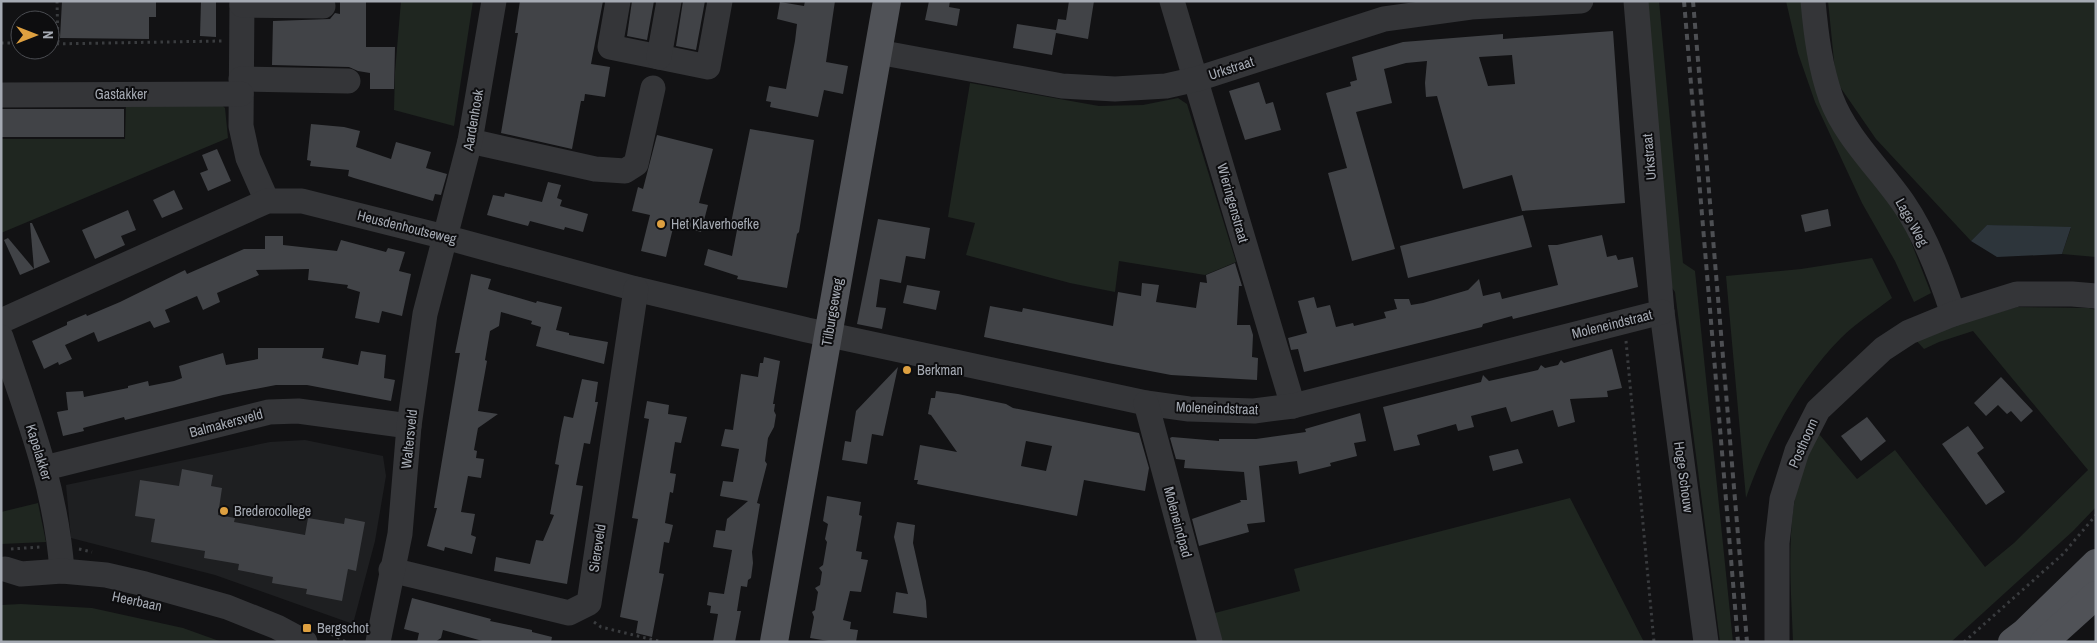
<svg xmlns="http://www.w3.org/2000/svg" width="2097" height="643" font-family="'Archivo Narrow',sans-serif">
<rect width="100%" height="100%" fill="#121214"/>
<polygon fill="#1e1f21" points="305,440 383,456 386,476 375,541 353,624 215,575 71,538 66,485 270,442"/>
<g fill="#1f2620">
<polygon points="401,1 473,1 454,126 394,110 395,72"/>
<polygon points="1648,1 1659,1 1683,263 1695,271 1733,642 1720,642 1675,292 1668,282"/>
<polygon points="1786,1 1806,1 1815,55 1904,224 1931,293 1914,302 1895,261 1862,203 1815,102 1798,53"/>
<polygon points="1828,1 2096,1 2096,257 2062,254 2071,228 1987,225 1971,241 1876,139 1836,81"/>
<polygon points="970,83 1099,106 1143,105 1178,98 1187,104 1236,262 1205,275 1119,261 1115,292 1070,283 966,255 975,223 948,217"/>
<polygon points="217,101 225,108 228,138 1,233 1,139 125,139 126,102"/>
<path d="M1872 258 1892 298C1875 311 1856 323 1841 338 1799 380 1765 443 1746 498L1726 276 1801 269Z"/>
<path d="M2017 307 2089 308 2096 310V507L2073 531 1951 642H1793C1791 578 1781 489 1819 434L1857 479 1895 450 1985 567 2014 543 2088 470 1973 331 1939 342 1924 349 1913 337Z"/>
<polygon points="1570,498 1644,642 1214,642 1207,615 1300,591 1294,569"/>
<polygon points="38,503 46,542 1,544 1,512"/>
<polygon points="21,604 92,608 183,628 222,642 1,642 1,605"/>
</g>
<polygon fill="#2d353b" points="1987,225 2071,227 2062,254 1997,257 1971,241"/>
<g fill="#414347" fill-rule="evenodd">
<polygon points="62,1 156,1 156,17 149,17 149,39 60,38"/>
<polygon points="201,1 216,1 216,37 200,36"/>
<polygon points="340,1 366,1 366,47 395,47 394,89 370,89 370,73 358,71 349,67 272,65 273,21 330,19 335,13 340,14"/>
<polygon points="520,1 603,1 591,64 610,67 605,97 585,94 584,101 581,101 572,149 501,133 518,33 515,33"/>
<polygon points="632,1 654,1 647,40 627,36"/>
<polygon points="683,1 705,1 696,50 676,46"/>
<polygon points="805,1 835,1 826,62 848,66 843,94 824,90 818,117 770,107 771,102 766,101 769,86 786,89 795,41 797,24 777,19 780,2 804,6"/>
<polygon points="929,1 950,1 949,7 960,9 957,26 925,20"/>
<polygon points="1069,1 1094,1 1088,39 1056,33 1052,55 1013,48 1017,24 1056,30 1058,19 1066,20"/>
<path d="M1613 31 1625 203 1522 211 1512 175 1463 189 1437 96 1426 97 1425 83 1427 61 1406 63 1384 69 1392 103 1356 112 1395 249 1352 261 1328 173 1347 168 1326 93 1351 86 1350 82 1357 80 1352 57 1403 42 1503 34V39ZM1512 55 1515 84 1488 86 1479 57Z"/>
<polygon points="1259,82 1266,104 1273,102 1281,130 1245,140 1229,91"/>
<rect x="1" y="109" width="123" height="28"/>
<polygon points="311,124 344,127 360,131 356,147 391,159 396,142 431,152 426,168 447,174 441,195 435,194 433,201 354,178 348,176 349,170 310,166 311,161 307,160"/>
<polygon points="750,129 814,140 799,232 797,234 787,288 737,279 738,276 704,265 708,249 732,256 737,230 730,228"/>
<polygon points="657,135 713,149 699,203 708,205 701,232 674,224 666,257 641,251 650,215 632,211 638,187 643,189"/>
<polygon points="217,149 231,181 208,191 200,173 208,170 202,155"/>
<polygon points="548,182 561,185 557,198 562,200 560,206 588,214 583,232 565,227 564,230 530,221 528,226 487,215 493,195 504,197 505,193 542,202"/>
<polygon points="174,190 183,209 162,218 153,200"/>
<polygon points="1828,209 1831,226 1805,232 1801,215"/>
<polygon points="128,210 136,230 121,236 125,245 95,259 82,230"/>
<polygon points="1523,215 1532,247 1408,278 1400,246"/>
<polygon points="878,219 930,228 925,259 906,256 901,283 880,279 876,307 886,308 882,329 857,324"/>
<polygon points="30,223 32,223 50,262 34,269"/>
<polygon points="1602,235 1607,257 1616,255 1618,260 1633,257 1638,287 1513,319 1512,316 1483,324 1482,327 1304,372 1298,349 1291,350 1288,338 1307,333 1298,301 1314,297 1317,308 1330,305 1336,327 1353,323 1354,326 1386,318 1384,312 1397,309 1394,299 1409,299 1411,305 1423,303 1468,290 1479,279 1483,296 1500,292 1502,299 1558,285 1548,245 1557,245"/>
<polygon points="265,236 283,236 283,245 337,251 341,240 386,252 388,248 405,252 399,271 411,274 402,316 382,311 379,323 355,318 360,292 347,288 348,285 308,280 309,269 256,270 259,275 217,293 220,302 203,310 197,296 165,310 170,322 154,328 150,321 98,342 94,332 65,345 72,359 59,365 58,362 44,369 32,341 67,325 67,322 86,314 87,316 120,302 185,270 187,274 244,249 265,249"/>
<polygon points="8,238 34,269 20,275 4,240"/>
<polygon points="1235,263 1242,286 1239,286 1237,325 1250,325 1253,335 1252,357 1258,358 1257,380 1171,375 1108,363 984,337 990,306 1022,312 1023,308 1113,326 1118,292 1141,296 1142,283 1159,285 1156,302 1196,308 1200,282 1207,283 1206,275"/>
<polygon points="471,274 491,279 488,289 536,303 537,301 562,307 556,330 569,333 569,335 608,342 604,364 536,346 541,327 531,324 532,321 501,312 499,326 490,331 485,360 487,361 478,411 498,414 478,428 474,450 477,451 476,458 484,459 481,478 468,476 461,512 475,514 471,535 476,537 472,554 445,547 444,551 427,546 437,508 434,508 460,353 455,353"/>
<polygon points="907,285 940,291 936,310 903,303"/>
<polygon points="258,348 324,348 322,358 358,365 361,351 386,355 384,378 395,380 391,401 307,385 276,385 223,395 125,420 124,417 83,428 84,431 63,436 57,412 68,410 66,392 83,391 84,397 128,388 128,386 148,381 149,386 174,381 182,378 179,366 223,353 226,365 258,359"/>
<polygon points="1612,349 1622,388 1607,391 1608,397 1570,399 1575,422 1558,427 1553,410 1511,422 1506,407 1471,416 1474,427 1458,431 1456,424 1417,435 1420,445 1394,451 1383,407 1481,382 1483,375 1489,381 1538,370 1541,365 1545,368 1558,365 1561,360 1564,363"/>
<polygon points="764,357 780,361 773,404 775,404 774,411 776,415 774,427 768,438 765,461 767,464 757,503 760,504 752,552 753,563 751,578 748,580 747,587 741,586 737,611 741,611 735,642 713,642 718,614 710,613 711,606 707,605 709,592 724,594 732,550 713,547 716,530 725,531 727,519 748,501 720,496 723,481 733,482 739,449 721,446 725,429 733,430 741,374 758,377 760,363 763,363"/>
<polygon points="898,367 883,436 872,434 867,464 842,460 845,441 851,442 856,411"/>
<polygon points="2001,377 2033,411 2021,422 2011,411 2007,414 1998,405 1986,416 1974,403"/>
<polygon points="582,379 598,382 595,402 598,402 590,444 584,443 576,485 583,486 567,584 494,571 496,557 530,564 536,540 543,541 554,515 550,514 559,465 555,464 561,430 564,416 573,418"/>
<path d="M936 391 958 394 1006 404 1013 408 1139 433 1149 468 1145 491 1084 480 1077 516 917 484 918 480H914L920 445 957 452 931 415 928 414 931 398H935ZM1026 441 1052 446 1046 471 1021 466Z"/>
<polygon points="647,401 669,405 668,414 687,417 681,443 675,442 670,473 676,474 673,493 670,492 665,523 673,525 669,543 664,542 659,573 664,574 652,637 636,633 638,621 620,617 638,519 632,518 649,419 644,418"/>
<polygon points="1360,413 1366,441 1354,443 1357,456 1330,463 1331,466 1299,474 1297,461 1259,466 1265,522 1247,524 1249,532 1199,546 1192,519 1241,502 1240,500 1247,500 1244,472 1184,468 1185,460 1176,459 1170,438 1172,437 1219,441 1219,439 1256,439 1306,432 1305,429"/>
<polygon points="1867,417 1886,441 1861,461 1841,436"/>
<polygon points="1968,426 1984,448 1977,453 2005,492 1986,505 1942,444"/>
<polygon points="1518,449 1523,463 1493,471 1489,456"/>
<polygon points="182,469 213,475 211,486 222,488 218,515 235,518 234,522 305,535 308,518 344,524 345,518 365,522 356,571 348,569 342,601 306,594 307,589 272,583 273,577 238,570 239,564 204,558 205,551 151,542 155,519 135,516 140,480 179,486"/>
<polygon points="827,496 861,502 859,515 862,516 856,551 862,552 861,559 868,560 861,592 850,591 843,620 851,622 850,629 858,630 856,642 835,642 810,638 814,617 812,612 815,610 818,592 815,588 820,585 822,572 819,568 823,565 827,542 825,539 828,524 823,521"/>
<polygon points="897,522 915,525 913,543 926,601 927,618 893,613 896,592 908,594 894,537"/>
<polygon points="412,598 491,619 490,621 532,630 532,632 552,637 551,642 486,642 443,630 441,638 435,642 417,642 419,633 404,629"/>
</g>
<g fill="none" stroke-linecap="round" stroke-linejoin="round">
<g stroke="#3a3c3f" stroke-width="3" stroke-dasharray="2.5 4" stroke-linecap="butt">
<polyline points="57,1 58,45"/>
<polyline points="1,43 20,43"/>
<polyline points="50,44 222,41"/>
<polyline points="1626,341 1654,642"/>
<polyline points="11,549 40,547"/>
<polyline points="79,549 92,552"/>
<polyline points="594,622 601,627 662,642"/>
<polyline points="320,628 346,642"/>
<polyline points="1964,642 2063,554 2096,515"/>
</g>
<g stroke="#343538" stroke-width="25">
<polyline points="242,1 241,126 248,158 267,201"/>
<polyline points="618,1 610,47 708,67 720,1"/>
<polyline points="1172,1 1293,406"/>
<polyline points="1636,1 1662,312 1706,642"/>
<path d="M1813 1C1816 34 1820 67 1831 98 1846 138 1880 169 1904 204 1926 236 1941 277 1953 314"/>
<polyline points="242,5 323,6"/>
<polyline points="878,52 1062,86 1115,89 1166,86 1197,79 1384,19 1471,7 1581,1"/>
<polyline points="659,57 669,1"/>
<polyline points="241,79 348,81"/>
<polyline points="1,95 241,94"/>
<polyline points="470,141 595,169 625,171 636,164 653,88"/>
<polyline points="1,321 267,201 302,201 445,237 636,289 807,330 1146,403 1189,409 1254,411 1293,406 1662,312"/>
<path d="M1 337C28 416 56 487 62 571"/>
<polyline points="1146,403 1210,642"/>
<polyline points="45,468 269,412 298,411 409,426"/>
<polyline points="5,569 21,574 62,571 106,575 145,584 227,607 277,627 305,642"/>
<polyline points="391,570 569,613 589,603 636,289"/>
<polyline points="378,642 400,534 409,426 425,314 470,141 494,1"/>
<polyline points="1777,642 1777,543 1782,499 1797,451 1818,410 1883,349 1909,332 1953,314 2017,294 2072,294 2096,296"/>
</g>
<g stroke="#505257" stroke-width="28">
<polyline points="774,642 887,1"/>
<polyline points="2012,642 2025,632 2096,563"/>
<polyline points="2044,642 2096,595"/>
</g>
<g stroke="#4d4f53" stroke-width="4" stroke-dasharray="6 5" stroke-linecap="butt">
<polyline points="1684,1 1738,642"/>
<polyline points="1693,1 1747,642"/>
</g>
</g>
<g fill="#dea040" stroke="#0d0d0f" stroke-width="2">
<circle cx="661" cy="224" r="5"/>
<circle cx="907" cy="370" r="5"/>
<circle cx="224" cy="511" r="5"/>
<rect x="302" y="623" width="10" height="10" rx="2.5"/>
</g>
<g text-anchor="middle" dominant-baseline="central" stroke-width="4" stroke-linejoin="round" paint-order="stroke">
<g font-size="14" fill="#a5aab3" stroke="#0d0d0f">
<text transform="translate(1231 68) rotate(-18)">Urkstraat</text>
<text x="121" y="94">Gastakker</text>
<text transform="translate(473 120) rotate(-80)">Aardenhoek</text>
<text transform="translate(1649 157) rotate(-95)">Urkstraat</text>
<text transform="translate(1233 203) rotate(74)">Wieringenstraat</text>
<text transform="translate(1912 222) rotate(61)">Lage Weg</text>
<text transform="translate(407 227) rotate(14)">Heusdenhoutseweg</text>
<text transform="translate(832 312) rotate(-80)">Tilburgseweg</text>
<text transform="translate(1612 324) rotate(-14)">Moleneindstraat</text>
<text transform="translate(1217 408) rotate(2)">Moleneindstraat</text>
<text transform="translate(226 423) rotate(-15)">Balmakersveld</text>
<text transform="translate(409 439) rotate(-84)">Waltersveld</text>
<text transform="translate(1803 443) rotate(-66)">Posthoorn</text>
<text transform="translate(39 452) rotate(73)">Kapelakker</text>
<text transform="translate(1684 477) rotate(82)">Hoge Schouw</text>
<text transform="translate(1178 522) rotate(75)">Moleneindpad</text>
<text transform="translate(597 548) rotate(-81)">Siereveld</text>
<text transform="translate(137 601) rotate(12)">Heerbaan</text>
</g>
<g font-size="14" fill="#a5aab3" stroke="#0d0d0f" text-anchor="start">
<text x="671" y="224">Het Klaverhoefke</text>
<text x="917" y="370">Berkman</text>
<text x="234" y="511">Brederocollege</text>
<text x="317" y="628">Bergschot</text>
</g>
</g>
<rect width="2097" height="643" fill="none" stroke="#a5aab3" stroke-width="5"/>
<g transform="translate(35 35) rotate(90)"><circle r="24" fill="#0d0d0f" stroke="#4a4c51"/>
<path d="M0-4L9 19L0 12L-9 19Z" fill="#dea040"/>
<text y="-8" font-size="14" font-weight="bold" text-anchor="middle" fill="#a5aab3">N</text>
</g>
</svg>
